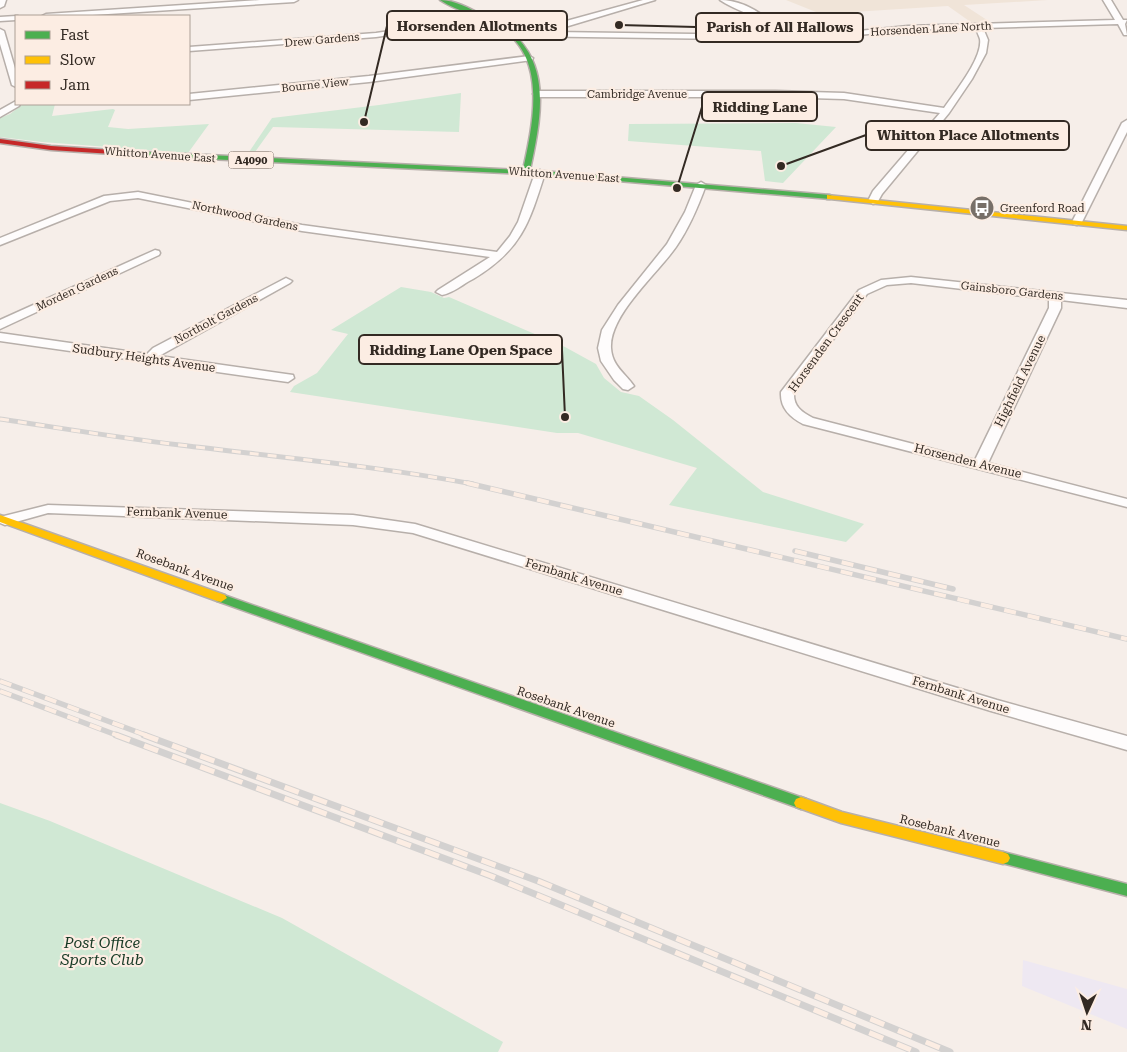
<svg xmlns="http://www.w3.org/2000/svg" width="1127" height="1052" font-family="'Roboto Serif',serif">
<rect width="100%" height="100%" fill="#f6eee9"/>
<polygon fill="#eee8f2" points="1023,960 1127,989 1127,1029 1022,986"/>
<polygon fill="#f0e4d8" points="786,0 1048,0 964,5 990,22 972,23 948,6 821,14"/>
<g fill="#d0e8d4">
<polygon points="461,93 459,132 273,127 255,152 249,152 272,118 379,105"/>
<polygon points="23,104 55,104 52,116 113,109 115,110 108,127 128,129 209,124 188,153 42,142 0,137 0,118 10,114"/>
<polygon points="796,123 836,127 783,183 765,181 761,151 628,141 629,124"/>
<polygon points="401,287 431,292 444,298 449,297 565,347 596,364 604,378 621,392 639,396 673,420 763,492 864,524 846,542 669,505 697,468 578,433 557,433 290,392 294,386 317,373 348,334 331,330"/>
<polygon points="0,803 50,821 282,918 503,1042 498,1052 0,1052"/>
</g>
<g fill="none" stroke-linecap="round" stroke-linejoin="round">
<defs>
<g id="street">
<polygon points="0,0 6,0 4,6 0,8"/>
<polygon points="260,0 298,0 294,2 77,16 42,16 46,14"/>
<path d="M643 0H655L565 27 554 32 773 35C758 13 739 13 720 0 744 0 769 16 781 35L809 36 908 26 1115 20 1103 0H1111L1123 20H1127L1125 24 1127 35H1124L1118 24 983 28 988 40 986 53 972 79 949 113 882 194 877 203 873 204 868 201 873 191 940 113 844 99 775 97H537L533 94 537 91H775L844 93 944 108C954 93 983 58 980 39 979 36 977 32 976 28L908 30 809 40 514 36 510 34 514 32H546L559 23Z"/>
<polygon points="16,16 18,16 16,16 16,20 0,21 0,17"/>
<polygon points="484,17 488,19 487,21 376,37 189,51 189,47 376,33"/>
<polygon points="0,29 4,31 16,72 16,87 12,85 0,44"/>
<polygon points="529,56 533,58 532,60 369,82 189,100 189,94 369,76"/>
<polygon points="16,101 16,104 20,104 19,106 0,117 0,110"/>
<polygon points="1127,120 1127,132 1082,222 1077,225 1073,224 1072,222 1122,123"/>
<path d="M540 170 545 173C529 224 521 250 473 279 463 284 453 293 442 295L436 292 438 290 490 257 302 231 138 198 110 201 0 245V238L104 196 138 192 302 225 497 252 510 236 518 222 535 173Z"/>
<path d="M701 182 706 185C698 207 689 228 676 247 658 273 609 315 611 348 612 366 625 373 634 386L628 390 623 389 614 380 601 361 598 348 602 330 618 305 667 244 685 212 696 185Z"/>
<polygon points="155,250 159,251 160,253 159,255 0,329 0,320"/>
<path d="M911 277 1127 300V308L1061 300V308L988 463 1127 499V507L803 424C790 417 780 408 781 392L859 290 881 280ZM911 283 1049 299V308L975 460 813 418C801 412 793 406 794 392L867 294 887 285Z"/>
<polygon points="286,278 292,281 290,283 159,356 293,375 294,378 288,382 0,341 0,333 147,354 153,348"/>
<polygon points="48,505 353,515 415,524 997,700 1127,736 1127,750 991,711 413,533 353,525 48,513 5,525 0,523 0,517"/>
</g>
<g id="fast">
<path d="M440 0C455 0 470 9 483 15 554 46 544 106 530 170L830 195 834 197 830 199 548 175 143 156 139 154 143 152 523 170C533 124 548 57 500 28 481 16 458 12 440 0Z"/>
<polygon points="221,594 806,799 808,803 806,807 801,809 796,807 217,601 215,598"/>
<polygon points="1003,852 1127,884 1127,896 998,862 996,858 998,854"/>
</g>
<g id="slow">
<polygon points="827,195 1127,226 1127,230 830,199 827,199"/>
<polygon points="0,515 225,595 227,598 221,602 217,601 0,522"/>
<polygon points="801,797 842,812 1003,852 1008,854 1010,858 1008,862 1003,864 841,823 796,807 794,803 796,799"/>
</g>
<polygon id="jam" points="0,139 51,146 143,152 147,154 143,156 51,150 0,143"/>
</defs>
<use href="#street" stroke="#b7afaa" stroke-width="3"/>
<use href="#fast" stroke="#b7afaa" stroke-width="3"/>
<use href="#slow" stroke="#b7afaa" stroke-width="3"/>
<use href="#jam" stroke="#b7afaa" stroke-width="3"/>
<use href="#street" fill="#fefcfc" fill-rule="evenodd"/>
<use href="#fast" fill="#4caf50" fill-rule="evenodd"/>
<use href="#slow" fill="#ffc107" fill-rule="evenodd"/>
<use href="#jam" fill="#c62828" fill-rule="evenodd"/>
<defs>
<path id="rail-far2" d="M0 419C60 428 120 438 180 445 278 457 376 466 473 484"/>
<g id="rail-far1">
<polyline points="467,483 1127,639"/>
<polyline points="795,551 953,589"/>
<polyline points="0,681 148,736"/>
<polyline points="0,691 119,736"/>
</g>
<g id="rail">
<polyline points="116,735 491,876 916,1052"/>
<polyline points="144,735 538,881 950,1052"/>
</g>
</defs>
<use href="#rail-far2" stroke="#d3d1d0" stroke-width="5"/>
<use href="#rail-far1" stroke="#d3d1d0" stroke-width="5.5"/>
<use href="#rail" stroke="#d3d1d0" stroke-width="7"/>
<use href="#rail-far2" stroke="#fcede3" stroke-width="3" stroke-dasharray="9" stroke-linecap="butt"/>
<use href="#rail-far1" stroke="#fcede3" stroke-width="4" stroke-dasharray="12" stroke-linecap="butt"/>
<use href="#rail" stroke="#fcede3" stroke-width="5" stroke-dasharray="15" stroke-linecap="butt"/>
</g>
<defs>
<symbol id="bus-disc" viewBox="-11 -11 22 22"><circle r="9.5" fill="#776f68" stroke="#fcede3"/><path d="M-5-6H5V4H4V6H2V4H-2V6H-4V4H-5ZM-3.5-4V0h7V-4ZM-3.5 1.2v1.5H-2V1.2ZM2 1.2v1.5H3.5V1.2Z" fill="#fff"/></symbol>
</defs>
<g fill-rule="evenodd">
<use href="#bus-disc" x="968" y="194" width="28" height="28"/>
</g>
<g text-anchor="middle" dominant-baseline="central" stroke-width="4.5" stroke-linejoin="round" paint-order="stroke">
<g font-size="11" fill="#332a23" stroke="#fcede3">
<text transform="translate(931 29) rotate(-3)">Horsenden Lane North</text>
<text transform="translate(322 40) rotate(-5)">Drew Gardens</text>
<text transform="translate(315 85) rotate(-6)">Bourne View</text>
<text x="637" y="94">Cambridge Avenue</text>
<text transform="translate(160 155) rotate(4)">Whitton Avenue East</text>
<text transform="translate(564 175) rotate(4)">Whitton Avenue East</text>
<text transform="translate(245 216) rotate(12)">Northwood Gardens</text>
<text transform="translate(77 289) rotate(-25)">Morden Gardens</text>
<text transform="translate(1012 291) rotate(6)">Gainsboro Gardens</text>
<text transform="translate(216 319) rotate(-28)">Northolt Gardens</text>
</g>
<rect fill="#fcede3" stroke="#6f645d" stroke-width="1" x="228.5" y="151.5" width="45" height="17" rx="4"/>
<g font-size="11" font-weight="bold" fill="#332a23">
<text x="251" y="160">A4090</text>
</g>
<g font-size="11" fill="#332a23" stroke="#fcede3" text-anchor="start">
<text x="1000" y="208">Greenford Road</text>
</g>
<g font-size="12" fill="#332a23" stroke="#fcede3">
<text transform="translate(826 343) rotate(-54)">Horsenden Crescent</text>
<text transform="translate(144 358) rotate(8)">Sudbury Heights Avenue</text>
<text transform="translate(1020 381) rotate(-64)">Highfield Avenue</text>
<text transform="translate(968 461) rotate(14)">Horsenden Avenue</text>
<text transform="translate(177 513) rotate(2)">Fernbank Avenue</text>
<text transform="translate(185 570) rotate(20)">Rosebank Avenue</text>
<text transform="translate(574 577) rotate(17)">Fernbank Avenue</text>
<text transform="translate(961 695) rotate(17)">Fernbank Avenue</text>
<text transform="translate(566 707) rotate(19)">Rosebank Avenue</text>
<text transform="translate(950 831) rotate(14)">Rosebank Avenue</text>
</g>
<g font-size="15" font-style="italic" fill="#163924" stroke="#fcede3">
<text x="102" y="943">Post Office<tspan x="102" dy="17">Sports Club</tspan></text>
</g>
</g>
<path fill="none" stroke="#332a23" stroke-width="2" d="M364 122L387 26M619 25L696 27M677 188L702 107M781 166L866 135M565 417L562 350"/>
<g fill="#332a23" stroke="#fcede3" stroke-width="2">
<circle cx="364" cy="122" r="5"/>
<circle cx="619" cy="25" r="5"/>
<circle cx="677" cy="188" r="5"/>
<circle cx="781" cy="166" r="5"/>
<circle cx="565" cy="417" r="5"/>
</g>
<g fill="#fcede3" stroke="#332a23" stroke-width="2">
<rect x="387" y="11" width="180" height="29" rx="5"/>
<rect x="696" y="13" width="167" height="29" rx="5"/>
<rect x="702" y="92" width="115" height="29" rx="5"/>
<rect x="866" y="121" width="203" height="29" rx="5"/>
<rect x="359" y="335" width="203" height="29" rx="5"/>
</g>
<g font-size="14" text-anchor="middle" font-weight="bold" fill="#332a23">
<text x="477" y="31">Horsenden Allotments</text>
<text x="780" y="32">Parish of All Hallows</text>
<text x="760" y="112">Ridding Lane</text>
<text x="968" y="140">Whitton Place Allotments</text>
<text x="461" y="355">Ridding Lane Open Space</text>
</g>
<rect x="15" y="15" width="175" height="90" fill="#fcede3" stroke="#ac9f96"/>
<rect x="25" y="31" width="25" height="8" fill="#4caf50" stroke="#ac9f96"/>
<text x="60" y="40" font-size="15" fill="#332a23">Fast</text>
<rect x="25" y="56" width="25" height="8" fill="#ffc107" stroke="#ac9f96"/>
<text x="60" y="65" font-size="15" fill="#332a23">Slow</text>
<rect x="25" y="81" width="25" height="8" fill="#c62828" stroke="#ac9f96"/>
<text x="60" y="90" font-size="15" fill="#332a23">Jam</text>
<g transform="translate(1087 1012) rotate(183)" stroke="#fcede3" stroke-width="4" paint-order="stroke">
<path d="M0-4L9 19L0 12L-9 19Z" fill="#332a23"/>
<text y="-8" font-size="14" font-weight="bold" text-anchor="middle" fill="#332a23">N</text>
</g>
</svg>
